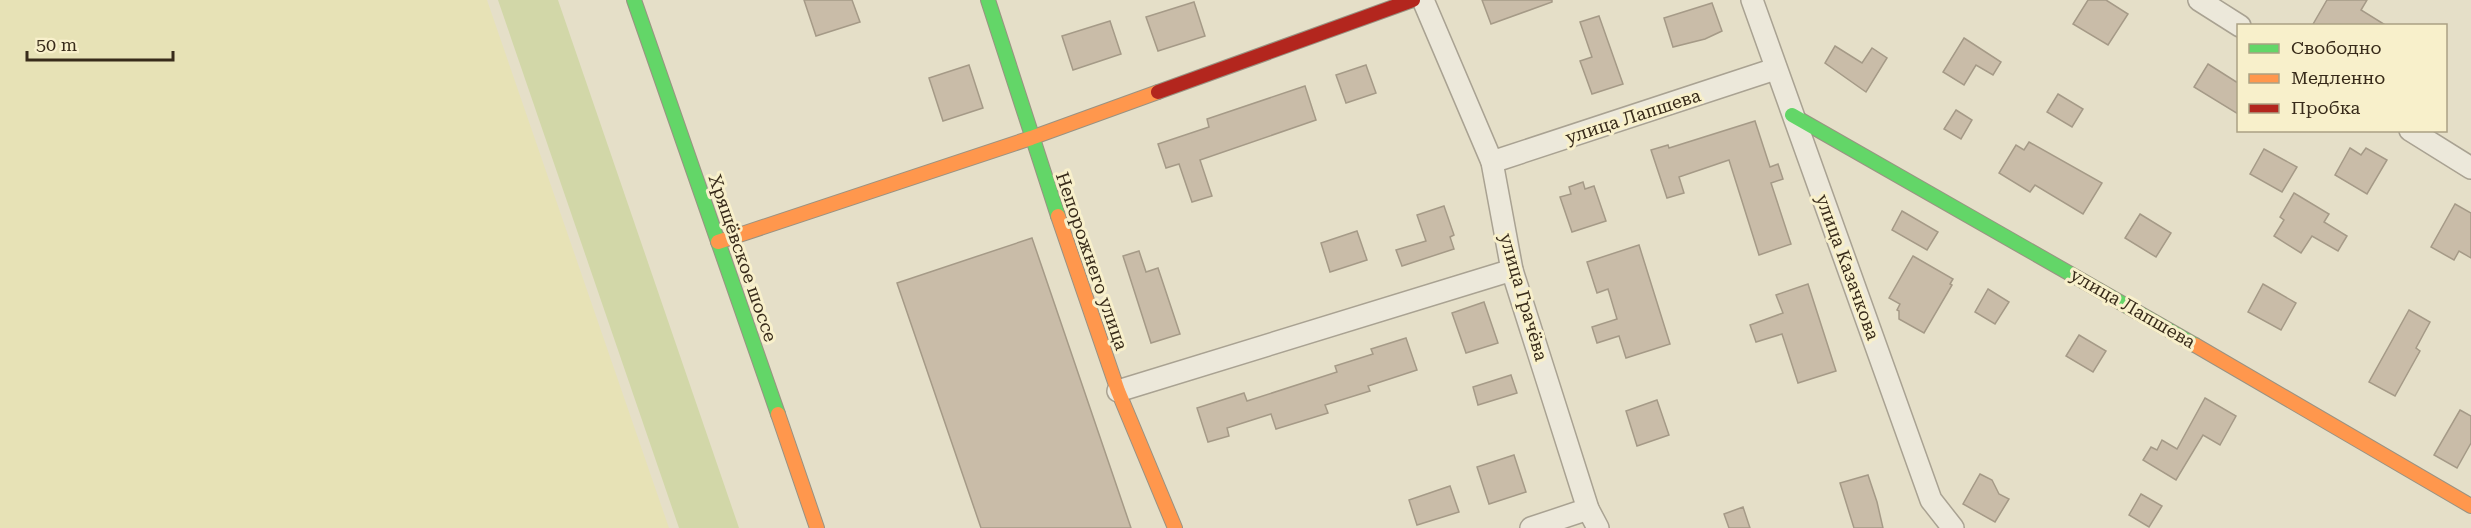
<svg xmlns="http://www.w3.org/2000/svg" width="2471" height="528" font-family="'Roboto Serif',serif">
<rect width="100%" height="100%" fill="#e5dfc8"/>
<polygon fill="#e7e2b6" points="0,0 487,0 669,528 0,528"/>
<polygon fill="#d2d7a8" points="498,0 558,0 739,528 679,528"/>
<g fill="#c9bca8" stroke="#a59a87" stroke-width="1.5">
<polygon points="804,0 852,0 860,22 816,36"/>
<polygon points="1482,0 1552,0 1552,2 1491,24"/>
<polygon points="2088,0 2106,0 2128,14 2108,45 2073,24"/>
<polygon points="2327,0 2367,0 2361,10 2387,26 2312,26"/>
<polygon points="1194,2 1205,36 1158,51 1146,17"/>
<polygon points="1712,3 1722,31 1705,39 1673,47 1664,18"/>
<polygon points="1599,16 1623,84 1592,94 1580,61 1592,57 1580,22"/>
<polygon points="1110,21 1121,54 1073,70 1062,36"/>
<polygon points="1964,38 2001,62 1993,75 1976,65 1964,85 1943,72"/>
<polygon points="1835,46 1862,63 1872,48 1887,58 1866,92 1825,63"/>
<polygon points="2208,64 2238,83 2238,114 2194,87"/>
<polygon points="969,65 983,108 943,121 929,78"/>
<polygon points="1366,65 1376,93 1346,103 1336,75"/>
<polygon points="1305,86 1316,120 1200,160 1212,196 1192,202 1179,164 1166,168 1158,144 1209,127 1207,119"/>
<polygon points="2058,94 2083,109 2072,127 2047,112"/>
<polygon points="1956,110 1972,120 1961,139 1944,129"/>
<polygon points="1755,121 1770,167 1778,164 1783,179 1771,183 1791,244 1759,255 1729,160 1679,177 1684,193 1667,198 1651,150 1668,145 1669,148"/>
<polygon points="2029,142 2102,183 2083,214 2035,185 2030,192 1999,173 2016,145 2024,150"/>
<polygon points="2350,148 2361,155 2366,148 2387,160 2367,194 2335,175"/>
<polygon points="2264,149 2297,167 2282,192 2250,174"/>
<polygon points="1583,182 1585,189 1594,186 1606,221 1572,232 1560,197 1571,194 1569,187"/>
<polygon points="2294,193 2329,214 2324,222 2347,236 2338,251 2312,236 2301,253 2274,236 2284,220 2280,217"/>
<polygon points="2455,204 2471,213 2471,258 2459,251 2454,260 2431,247"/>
<polygon points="1444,206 1454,235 1450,237 1454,249 1402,266 1396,250 1426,241 1417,215"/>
<polygon points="1902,211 1938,232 1927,250 1892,230"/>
<polygon points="2140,214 2171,233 2156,257 2125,238"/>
<polygon points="1357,231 1367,260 1330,272 1321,243"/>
<polygon points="1032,238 1131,528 981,528 897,283"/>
<polygon points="1639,245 1670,344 1626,358 1619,336 1597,343 1592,327 1617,319 1608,289 1597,293 1587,262"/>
<polygon points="1139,251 1146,272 1158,268 1180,334 1151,343 1123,256"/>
<polygon points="1913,256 1953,279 1950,284 1952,285 1924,333 1899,319 1899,311 1897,310 1900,304 1889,298"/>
<polygon points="1808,284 1836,371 1798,383 1782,334 1756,342 1750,325 1783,313 1776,295"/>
<polygon points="2263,284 2296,303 2281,330 2248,312"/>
<polygon points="1988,289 2009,302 1995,324 1975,312"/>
<polygon points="1484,302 1498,343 1466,353 1452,313"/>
<polygon points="2409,310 2430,322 2416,348 2420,351 2395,396 2369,382"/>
<polygon points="2079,335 2106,351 2093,372 2066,356"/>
<polygon points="1406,338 1417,370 1368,386 1370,391 1325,405 1328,413 1276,429 1271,414 1227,428 1229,436 1208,442 1197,408 1244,393 1247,401 1337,372 1335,366 1373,354 1371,349"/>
<polygon points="1511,375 1517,393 1478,405 1473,387"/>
<polygon points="2205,398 2236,416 2220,445 2203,435 2176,480 2143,460 2151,447 2157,450 2162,440 2177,449"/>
<polygon points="1657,400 1669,435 1637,446 1626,411"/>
<polygon points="2460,410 2471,416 2471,443 2457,468 2434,455"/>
<polygon points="1514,455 1526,492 1489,504 1477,467"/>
<polygon points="1980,474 1992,480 1999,494 2009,499 1995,522 1963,504"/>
<polygon points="1868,475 1877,502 1883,528 1854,528 1840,483"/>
<polygon points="1450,486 1459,512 1417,525 1409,500"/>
<polygon points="2141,494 2162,506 2149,527 2129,515"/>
<polygon points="1743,507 1750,528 1729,528 1724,514"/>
</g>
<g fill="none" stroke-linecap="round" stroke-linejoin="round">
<defs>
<g id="street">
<polyline points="1423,0 1492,162 1512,270 1588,509 1598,528"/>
<polyline points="1752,0 1931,500 1953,528"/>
<polyline points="2199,0 2240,26"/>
<polyline points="2410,130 2471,168"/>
<polyline points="1492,162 1775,69"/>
<polyline points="1118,391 1512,270"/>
<polyline points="1531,528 1588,509"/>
</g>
<g id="fast">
<polyline points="634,0 778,414"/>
<polyline points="988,0 1058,216"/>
<polyline points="1792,115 2195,345"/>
</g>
<g id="slow">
<polyline points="1058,216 1118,391 1175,528"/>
<polyline points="718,242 1031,138 1158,92"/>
<polyline points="2195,345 2471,506"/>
<polyline points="778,414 817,528"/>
</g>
<polyline id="jam" points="1158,92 1413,0"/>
</defs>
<use href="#street" stroke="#a9a292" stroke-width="24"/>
<use href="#fast" stroke="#999282" stroke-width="16"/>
<use href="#slow" stroke="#999282" stroke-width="16"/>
<use href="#jam" stroke="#999282" stroke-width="16"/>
<use href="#street" stroke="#ece8da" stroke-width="21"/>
<use href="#fast" stroke="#63d668" stroke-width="14"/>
<use href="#slow" stroke="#ff974d" stroke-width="14"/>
<use href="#jam" stroke="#b3261e" stroke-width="14"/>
</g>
<g text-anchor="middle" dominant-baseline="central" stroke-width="6" stroke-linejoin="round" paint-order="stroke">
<g font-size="18" fill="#382b1a" stroke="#f8f0cb">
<text transform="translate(1633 116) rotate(-18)">улица Лапшева</text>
<text transform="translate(743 258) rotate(71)">Хрящёвское шоссе</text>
<text transform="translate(1092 261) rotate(71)">Непорожнего улица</text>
<text transform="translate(1848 267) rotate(70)">улица Казачкова</text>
<text transform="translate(1524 297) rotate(74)">улица Грачёва</text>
<text transform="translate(2133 308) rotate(30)">улица Лапшева</text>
</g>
</g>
<rect x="2237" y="24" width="210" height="108" fill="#f8f0cb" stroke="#aba184" stroke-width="1.5"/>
<rect x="2249" y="44" width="30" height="9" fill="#63d668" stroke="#aba184" stroke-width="1.5"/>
<text x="2291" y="54" font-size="18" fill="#382b1a">Свободно</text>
<rect x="2249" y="74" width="30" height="9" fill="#ff974d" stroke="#aba184" stroke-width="1.5"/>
<text x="2291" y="84" font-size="18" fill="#382b1a">Медленно</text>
<rect x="2249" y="104" width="30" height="9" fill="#b3261e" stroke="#aba184" stroke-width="1.5"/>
<text x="2291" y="114" font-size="18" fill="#382b1a">Пробка</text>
<path d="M27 51v9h146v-9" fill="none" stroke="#382b1a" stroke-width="3"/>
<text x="36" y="51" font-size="18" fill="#382b1a" stroke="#f8f0cb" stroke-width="4.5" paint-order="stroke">50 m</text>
</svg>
